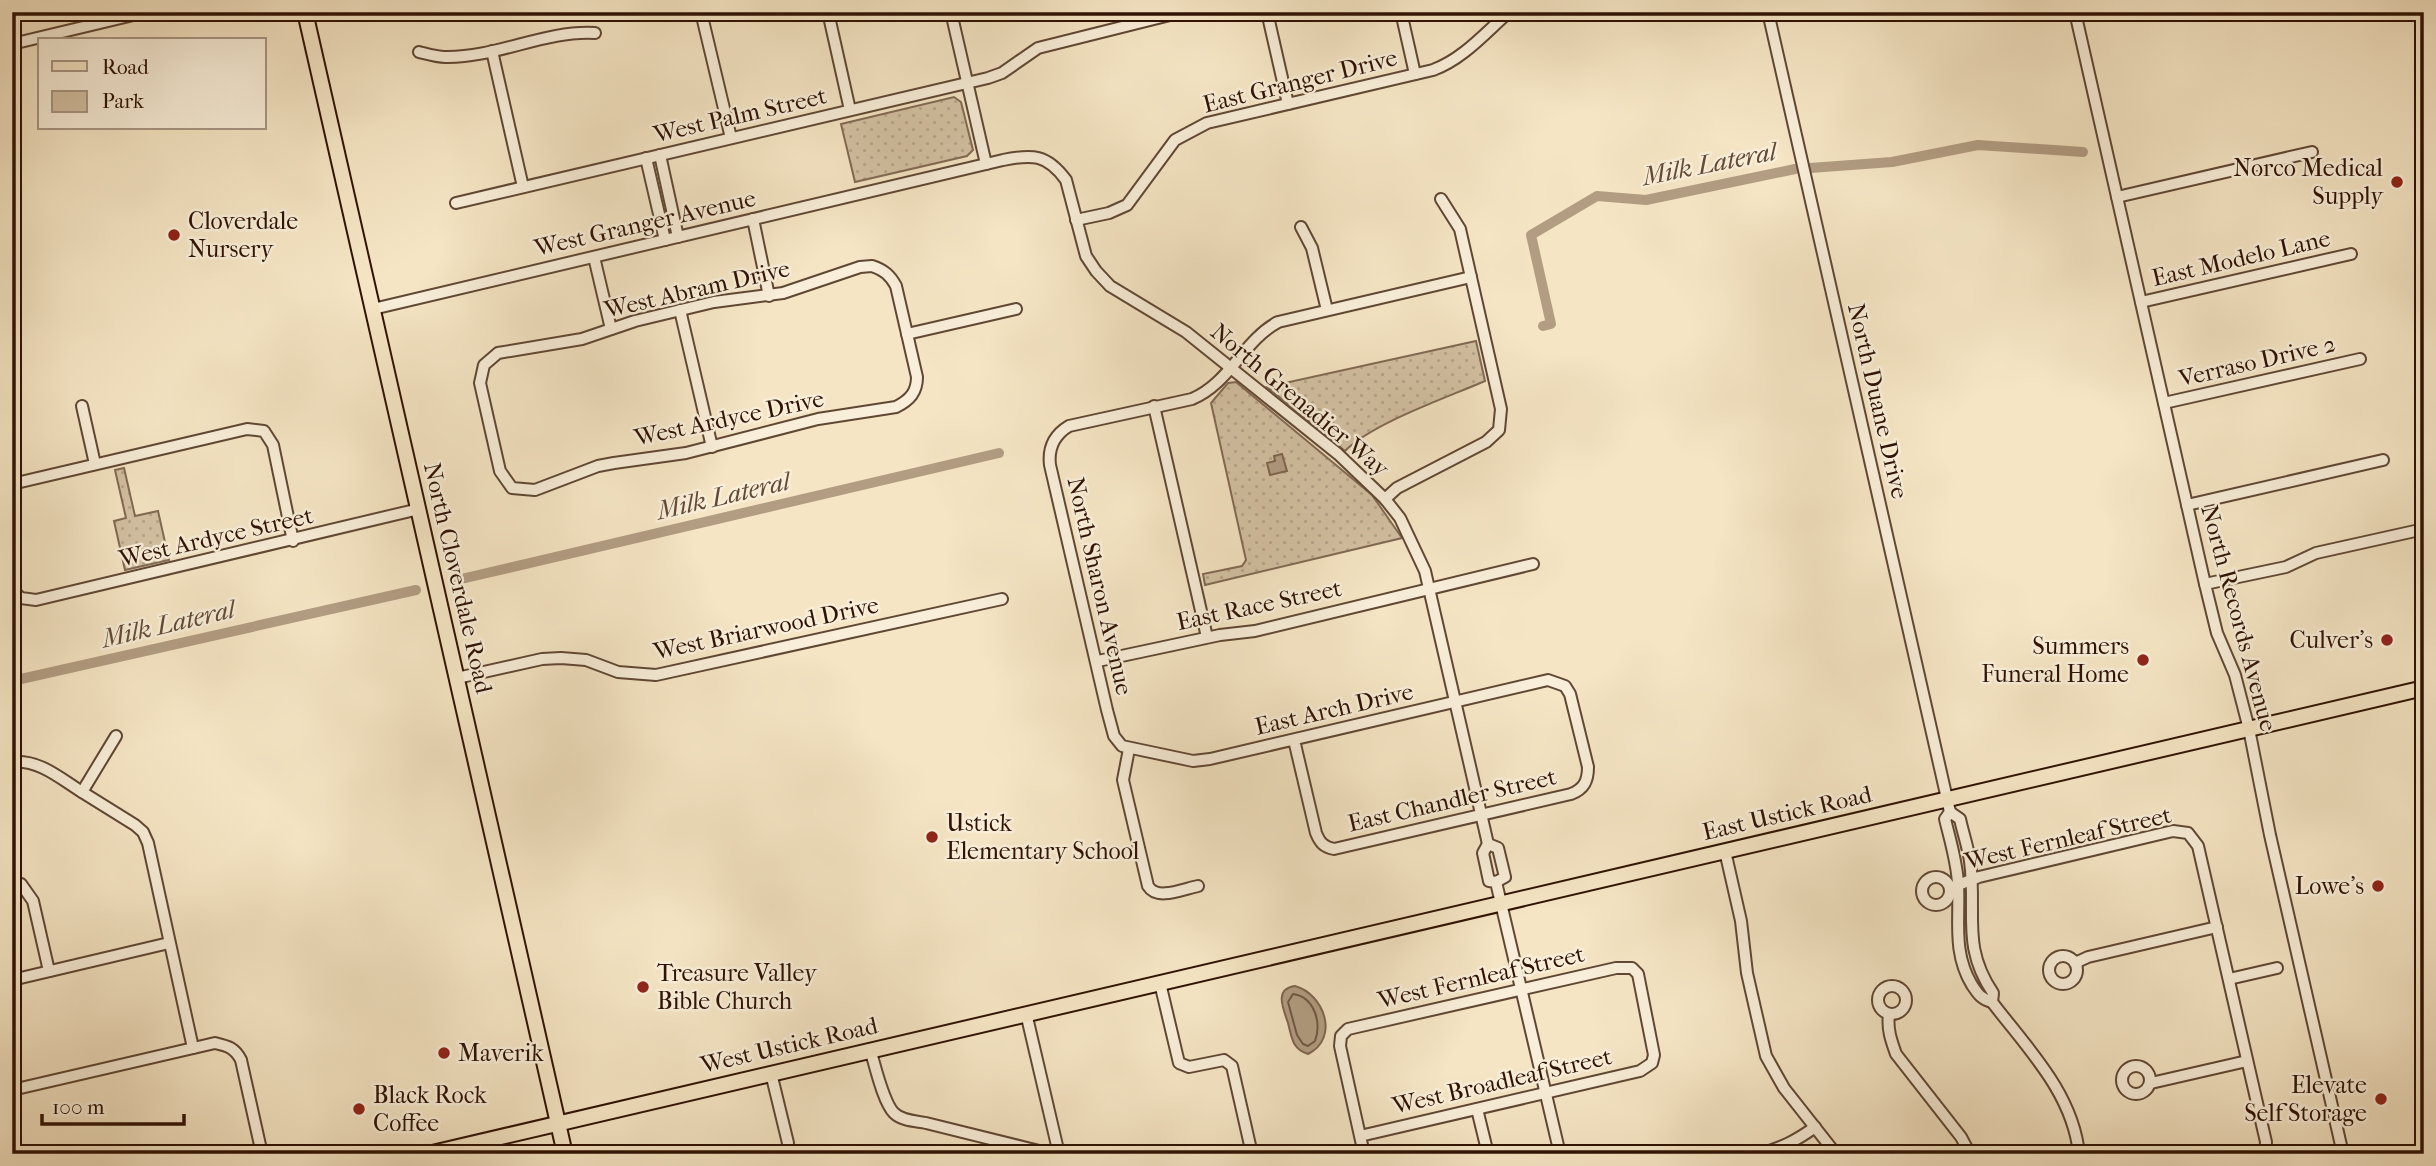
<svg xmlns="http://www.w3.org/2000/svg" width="2436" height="1166" font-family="'IM FELL French Canon',serif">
<defs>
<pattern id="green-dots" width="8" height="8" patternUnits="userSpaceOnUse" patternTransform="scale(1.75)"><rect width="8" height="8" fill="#d3c1a3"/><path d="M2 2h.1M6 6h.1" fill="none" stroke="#b5a58b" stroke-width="1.8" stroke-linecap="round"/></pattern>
</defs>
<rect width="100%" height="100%" fill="#f5e5c4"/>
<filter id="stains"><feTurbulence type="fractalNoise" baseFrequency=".00286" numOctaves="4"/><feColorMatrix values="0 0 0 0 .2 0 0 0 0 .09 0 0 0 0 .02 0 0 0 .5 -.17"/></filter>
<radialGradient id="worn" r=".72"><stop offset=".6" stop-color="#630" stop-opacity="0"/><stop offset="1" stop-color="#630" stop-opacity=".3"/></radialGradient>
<g fill="url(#green-dots)" stroke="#816a54" stroke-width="2">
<polygon points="954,97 961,102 973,150 967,156 855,182 841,124"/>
<path d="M1476 341 1485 381C1446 398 1373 423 1345 451L1267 387Z"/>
<polygon points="1236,382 1372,495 1402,538 1205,585 1203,574 1242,566 1246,560 1211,403 1228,383"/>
<polygon points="124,468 135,516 158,511 169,560 125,570 114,521 126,518 115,470"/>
</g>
<g fill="#b29d83" stroke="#7e6550" stroke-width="2">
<polygon points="1282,454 1287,471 1270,475 1267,463 1275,461 1274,456"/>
<path d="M1295 986C1324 994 1340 1038 1308 1054 1292 1049 1292 1038 1288 1023 1284 1010 1273 989 1295 986Z"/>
</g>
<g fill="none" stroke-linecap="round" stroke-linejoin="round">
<path stroke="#705844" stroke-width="2" d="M1293 994C1314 997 1322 1022 1315 1041L1308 1046 1303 1044 1297 1035 1288 1002Z"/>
<g stroke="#b29d83" stroke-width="10">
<polyline points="1810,168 1892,162 1978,145 2083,152"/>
<polyline points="1543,326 1551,324 1531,235 1597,196 1646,200 1795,169"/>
<polyline points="457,580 999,453"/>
<polyline points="12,681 416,590"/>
</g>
<defs>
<g id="minor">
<polyline points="701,12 731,138"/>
<polyline points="828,12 850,110"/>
<polyline points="951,12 986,164"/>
<polyline points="1267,12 1288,104"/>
<polyline points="1401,12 1415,74"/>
<polyline points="1768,12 1950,812"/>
<polyline points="2075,12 2205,584 2217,633 2235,675 2249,729 2270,835 2343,1154"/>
<polyline points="12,44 146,12"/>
<polyline points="492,51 523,187"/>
<path d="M419 52C427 54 437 57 445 57 497 58 544 30 595 33"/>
<polyline points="660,155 678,237"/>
<polyline points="646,158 665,240"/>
<polyline points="2117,197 2312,152"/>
<polyline points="456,203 988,78 1002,73 1038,48 1182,12"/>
<polyline points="753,219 769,296"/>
<path d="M1076 220 1109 213 1127 205 1175 140 1207 123 1433 70C1463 59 1485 33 1509 12"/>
<polyline points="1301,227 1312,248 1327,310"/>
<polyline points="594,257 611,329"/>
<path d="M872 266C884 270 890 275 896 286L917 377C917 392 910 400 896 407L818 419 686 453 614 463 598 466 535 490 512 488 500 471 480 383 484 365 498 353 582 339 635 321 714 302 783 293 860 267Z"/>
<polyline points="2141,302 2351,254"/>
<path d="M373 309 1003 160C1032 154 1047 154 1066 180L1086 256 1096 271 1110 286 1186 332 1338 454 1385 499 1400 518 1425 571 1488 844"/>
<polyline points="680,310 712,447"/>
<polyline points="907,334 1016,309"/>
<polyline points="2164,403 2360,359"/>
<polyline points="82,406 95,464"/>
<polyline points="1154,406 1207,637"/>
<polyline points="12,484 247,429 264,431 273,445 293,541"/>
<polyline points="1385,499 1397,488 1486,442 1499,430 1501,409 1460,229 1441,199"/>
<polyline points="2187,505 2383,460"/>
<polyline points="2205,584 2286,567 2316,553 2415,531"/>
<polyline points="12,590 21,598 36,600 419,509"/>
<polyline points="1098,661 1220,635 1255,631 1533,564"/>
<polyline points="457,678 542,659 561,658 586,660 618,672 656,675 1002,599"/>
<polyline points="116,736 82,792 135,825 143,832 148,843 193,1048"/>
<path d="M1294 740 1316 833C1320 843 1324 847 1334 849L1571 794C1584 789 1588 781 1588 767L1570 694 1565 686 1548 680 1210 759 1193 761 1122 746 1114 736 1107 710 1050 465C1048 448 1054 435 1069 426L1192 399C1230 383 1243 341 1278 322L1471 277"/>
<path d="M1129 749 1123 780 1148 886C1157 901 1183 889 1198 886"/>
<path d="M12 762C39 759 61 779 82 792"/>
<path d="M1950 812 1960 819C1963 833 1968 847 1970 861 1977 913 1961 946 1993 993L1992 1002C1981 999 1978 994 1972 985 1952 952 1960 919 1958 884 1957 862 1950 840 1945 819Z"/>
<polyline points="1725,851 1741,921 1747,973 1766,1056 1784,1088 1836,1154"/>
<circle cx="1936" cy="891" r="14"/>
<polyline points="1496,882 1505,877 1498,848 1488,844 1483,853 1489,881 1496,882 1560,1154"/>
<polyline points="21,884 33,901 49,971"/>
<polyline points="1950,888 1979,877 2173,831 2188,833 2198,846 2266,1142 2265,1154"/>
<circle cx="2063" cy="970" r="14"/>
<polyline points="2075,963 2088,957 2217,927"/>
<polyline points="2229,979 2277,968"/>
<polyline points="12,980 169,943"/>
<polyline points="1160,983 1179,1063 1189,1067 1224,1060 1232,1066 1252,1154"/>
<circle cx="1892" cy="1000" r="14"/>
<path d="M1992 1002C2027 1048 2073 1093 2079 1154"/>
<polyline points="1026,1013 1059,1154"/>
<path d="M1889 1014C1887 1029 1891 1040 1896 1054L1961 1137 1970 1154"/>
<path d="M870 1049C875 1065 883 1102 894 1113 902 1121 916 1121 926 1123L1051 1154"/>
<circle cx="2136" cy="1080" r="14"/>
<polyline points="771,1073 788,1143 786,1154"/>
<polyline points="2151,1083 2247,1061"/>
<path d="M12 1090 215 1043C228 1046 235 1048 241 1060L262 1154"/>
<polyline points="1477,1109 1488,1154"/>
<polyline points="1360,1136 1640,1071 1652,1063 1654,1055 1638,974 1632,968 1616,968 1348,1029 1341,1036 1340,1046 1364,1154"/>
<path d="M1759 1154C1781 1148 1796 1141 1815 1127"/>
</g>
<g id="major">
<polyline points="305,12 565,1154"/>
<polyline points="428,1154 2424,688"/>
</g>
</defs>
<use href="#minor" stroke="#604734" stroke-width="14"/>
<use href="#major" stroke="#2f1204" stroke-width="18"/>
<use href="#minor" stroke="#f8eed9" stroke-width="10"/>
<use href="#major" stroke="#f5e5c4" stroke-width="14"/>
</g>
<g fill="#8f2418" stroke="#f8eed9" stroke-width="2.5">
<circle cx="2397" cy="182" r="7"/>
<circle cx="174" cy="235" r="7"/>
<circle cx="2387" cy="640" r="7"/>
<circle cx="2143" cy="660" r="7"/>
<circle cx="932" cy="837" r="7"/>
<circle cx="2378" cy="886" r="7"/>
<circle cx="643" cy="987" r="7"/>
<circle cx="444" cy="1053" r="7"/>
<circle cx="2381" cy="1099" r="7"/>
<circle cx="359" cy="1109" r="7"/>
</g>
<g text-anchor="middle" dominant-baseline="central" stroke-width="5" stroke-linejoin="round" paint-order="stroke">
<g font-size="24" fill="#2f1204" stroke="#f8eed9">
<text transform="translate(1300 81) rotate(-14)">East Granger Drive</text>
<text transform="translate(740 115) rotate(-13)">West Palm Street</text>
<text transform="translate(645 223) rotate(-13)">West Granger Avenue</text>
<text transform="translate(2241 258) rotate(-13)">East Modelo Lane</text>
<text transform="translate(697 289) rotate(-13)">West Abram Drive</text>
<text transform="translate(2257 361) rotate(-13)">Verraso Drive 2</text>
<text transform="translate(1300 400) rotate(40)">North Grenadier Way</text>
<text transform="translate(1878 401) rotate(77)">North Duane Drive</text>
<text transform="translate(729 418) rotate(-12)">West Ardyce Drive</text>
<text transform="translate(216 537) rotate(-13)">West Ardyce Street</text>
<text transform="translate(458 578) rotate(77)">North Cloverdale Road</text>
<text transform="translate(1100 586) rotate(77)">North Sharon Avenue</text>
<text transform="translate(1259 605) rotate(-12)">East Race Street</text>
<text transform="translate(2239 618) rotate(75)">North Records Avenue</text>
<text transform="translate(766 628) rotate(-12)">West Briarwood Drive</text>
<text transform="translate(1334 709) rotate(-13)">East Arch Drive</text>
<text transform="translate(1452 800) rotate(-13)">East Chandler Street</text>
<text transform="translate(1787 813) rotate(-13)">East Ustick Road</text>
<text transform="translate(2068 838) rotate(-13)">West Fernleaf Street</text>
<text transform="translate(1481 977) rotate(-13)">West Fernleaf Street</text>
<text transform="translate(789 1045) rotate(-13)">West Ustick Road</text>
<text transform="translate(1502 1081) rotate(-13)">West Broadleaf Street</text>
</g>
<g font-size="24" fill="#2f1204" stroke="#f8eed9" text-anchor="end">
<text x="2383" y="168">Norco Medical<tspan x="2383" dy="28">Supply</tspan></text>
<text x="188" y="221" text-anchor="start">Cloverdale<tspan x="188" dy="28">Nursery</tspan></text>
<text x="2373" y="640">Culver's</text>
<text x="2129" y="646">Summers<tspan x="2129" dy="28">Funeral Home</tspan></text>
<text x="946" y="823" text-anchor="start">Ustick<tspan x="946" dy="28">Elementary School</tspan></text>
<text x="2364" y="886">Lowe's</text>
<text x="657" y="973" text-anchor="start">Treasure Valley<tspan x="657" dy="28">Bible Church</tspan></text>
<text x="458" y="1053" text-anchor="start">Maverik</text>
<text x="2367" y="1085">Elevate<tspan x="2367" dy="28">Self Storage</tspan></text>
<text x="373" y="1095" text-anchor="start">Black Rock<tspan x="373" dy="28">Coffee</tspan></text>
</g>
<g font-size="26" font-style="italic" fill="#634a37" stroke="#f8eed9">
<text transform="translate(1709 164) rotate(-11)">Milk Lateral</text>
<text transform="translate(723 496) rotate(-13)">Milk Lateral</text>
<text transform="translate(168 624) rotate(-13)">Milk Lateral</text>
</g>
</g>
<rect width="2436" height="1166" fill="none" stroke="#f5e5c4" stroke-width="42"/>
<rect x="14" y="14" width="2408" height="1138" fill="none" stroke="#2f1204" stroke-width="3.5"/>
<rect x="21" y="21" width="2394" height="1124" fill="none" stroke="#2f1204" stroke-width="2"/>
<rect x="38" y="38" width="228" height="91" fill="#f8eed9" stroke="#a89684" stroke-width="2"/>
<rect x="52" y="61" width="35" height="10" fill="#f5e5c4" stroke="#a89684" stroke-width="2"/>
<text x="102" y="74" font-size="21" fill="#2f1204">Road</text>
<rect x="52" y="91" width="35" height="21" fill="#d3c1a3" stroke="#a89684" stroke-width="2"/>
<text x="102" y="108" font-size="21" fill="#2f1204">Park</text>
<path d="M42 1114v10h142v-10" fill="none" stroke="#2f1204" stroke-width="3.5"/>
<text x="52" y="1114" font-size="21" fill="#2f1204" stroke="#f8eed9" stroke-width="5" paint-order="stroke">100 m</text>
<rect width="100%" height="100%" filter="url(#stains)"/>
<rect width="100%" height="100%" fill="url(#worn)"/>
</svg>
